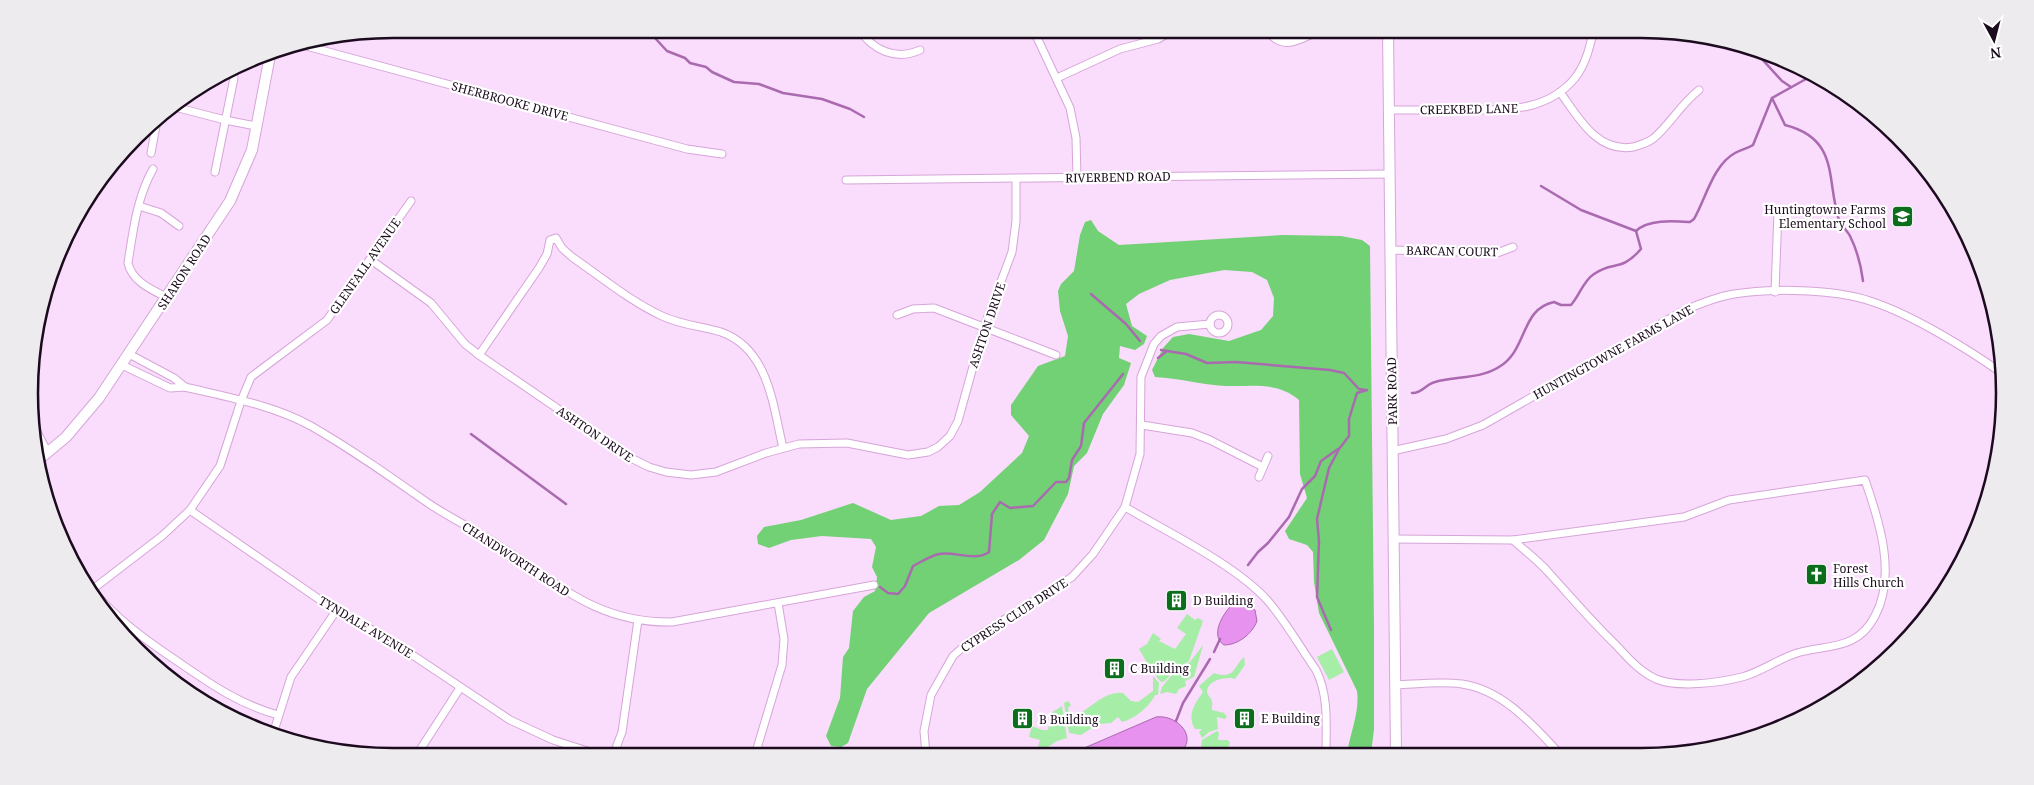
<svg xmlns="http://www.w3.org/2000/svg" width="2034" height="785" font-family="'Noto Serif',serif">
<rect width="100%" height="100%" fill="#fadcfc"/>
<g fill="#a6eda7">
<polygon points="1187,614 1195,620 1198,618 1203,621 1189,661 1171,674 1165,681 1161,682 1155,675 1155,669 1149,666 1139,649 1147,644 1153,633 1161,639 1159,641 1175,649 1186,634 1177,628"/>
<polygon points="1203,645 1194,677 1185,681 1186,686 1179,689 1176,694 1167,692 1160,694 1162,687 1171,676 1190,662"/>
<polygon points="1332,649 1344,672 1329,680 1317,657"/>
<path d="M1244 657 1245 665 1235 679C1227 676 1208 680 1207 691 1207 696 1212 698 1212 702 1213 705 1211 707 1212 710L1224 713 1227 717 1225 719 1217 717 1218 729 1209 732 1202 738 1199 732 1202 729H1195C1187 715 1194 705 1203 692L1199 686 1214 673C1235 680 1233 667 1244 657Z"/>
<path d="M1153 676 1159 683 1158 695H1155C1150 706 1135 719 1122 722L1118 717 1111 723 1098 724 1081 735 1069 733 1064 703 1068 701 1071 705 1068 708 1069 713 1073 716C1086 714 1103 690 1123 693L1131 701 1138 702 1153 691Z"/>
<polygon points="1062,706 1067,738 1057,741 1045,749 1038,747 1040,740 1029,737 1032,726 1042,730 1048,730 1051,713"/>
<polygon points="1217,731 1219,733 1218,740 1227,740 1230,742 1229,746 1220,751 1220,754 1192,754 1194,749 1201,748 1202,740"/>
</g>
<path fill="#72d075" d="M1091 220 1098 231 1119 245 1283 235 1341 236 1362 240 1370 246 1374 629V729L1371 754H1347C1350 733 1360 712 1357 691L1319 613 1314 582 1313 552 1307 545 1289 539 1285 531 1307 498 1300 474 1299 400C1277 381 1252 387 1225 386 1202 385 1179 378 1155 377L1152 370 1163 348 1173 337 1189 334 1229 341 1261 330 1273 316 1274 298 1267 280 1252 272 1224 270 1170 280 1139 294 1126 304 1132 326 1147 336 1144 344 1135 350 1120 346 1119 358 1131 363 1124 385 1103 414 1087 453 1074 466 1068 494 1044 540 1019 560 929 613 867 689 848 743 841 747 831 746 826 736 840 698 843 657 849 648 853 611 864 597 875 591 877 577 872 567 876 547 871 539 822 536 791 540 769 548 758 544 757 536 764 527 801 520 853 503 891 520 921 516 939 506 959 505 980 492 1022 453 1029 436 1011 415V405L1038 366 1065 356 1068 336 1060 311 1058 291 1061 284 1074 271 1080 235 1085 222Z"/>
<g fill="#e792ee" stroke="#aa6ab0">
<path d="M1240 598 1255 610 1257 621C1252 634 1238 645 1224 645 1207 634 1228 605 1240 598Z"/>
<path d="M1156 717C1178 714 1200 739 1178 754L1068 755Z"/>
</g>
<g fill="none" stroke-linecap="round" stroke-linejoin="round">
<g stroke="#aa6ab0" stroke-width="2.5">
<polyline points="654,29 655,38 667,51 685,58 690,63 706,67 712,72 734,82 759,84 783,93 822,99 850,109 864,117"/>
<polyline points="1751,47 1782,81 1791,87"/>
<path d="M1772 98 1785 125C1840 139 1826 180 1839 220 1842 227 1847 230 1850 236 1857 250 1861 265 1863 281"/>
<polyline points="1541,186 1581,210 1636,231"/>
<path d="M1636 231C1648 219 1674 221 1690 222L1694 219C1706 198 1713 165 1735 153 1742 149 1747 149 1753 145L1772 98 1815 74"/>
<polyline points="1091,294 1126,324 1140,341"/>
<polyline points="1161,350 1186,354 1207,363 1236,362 1330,370 1344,373 1359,389 1365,390"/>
<polyline points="1158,358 1167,351"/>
<path d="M1412 393C1421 394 1426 384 1435 382 1457 376 1480 379 1499 367 1528 350 1520 309 1554 302L1561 305H1571C1580 295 1583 281 1594 274 1614 260 1620 273 1641 249L1636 231"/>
<polyline points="471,434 566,504"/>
<polyline points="1248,565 1258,552 1268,543 1289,517 1302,489 1315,476 1321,461 1338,449"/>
<path d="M880 587 888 593 898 594 905 586 913 566C921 562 930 556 939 554 955 551 975 562 989 552L992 514 1000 502 1010 508 1033 506 1056 482H1066L1069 478 1072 460 1081 446 1084 423 1123 374"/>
<polyline points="1331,630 1317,597 1319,541 1317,519 1329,468 1339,449 1349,436 1349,419 1357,393 1367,390"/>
<polyline points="1214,652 1220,639"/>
<polyline points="1176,721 1183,703 1210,659"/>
</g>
<defs>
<g id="minor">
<path d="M859 29C872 50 896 61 920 50"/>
<polyline points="1033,29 1070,108 1076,138 1077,178"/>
<path d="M1266 29C1284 55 1302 37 1324 29"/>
<polyline points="299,44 687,149 722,154"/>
<polyline points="1057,78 1120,49 1158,39 1175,29"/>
<path d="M1560 92C1578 117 1597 153 1633 147 1640 145 1648 143 1654 138 1671 123 1681 104 1699 90"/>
<polyline points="171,106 225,120 256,126"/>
<path d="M1390 110C1414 110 1438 110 1462 110 1503 110 1546 113 1575 78 1586 64 1590 46 1594 29"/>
<polyline points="151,153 158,115"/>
<path d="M153 169C137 197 133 231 128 263 132 281 150 289 166 297"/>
<polyline points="215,172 234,78"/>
<polyline points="846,180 1390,174"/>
<polyline points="139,206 161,213 179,226"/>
<polyline points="1390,250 1497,253 1513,247"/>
<polyline points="371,260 431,303 465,344 479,355 627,456 649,467 666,472 691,475 716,472 766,453 799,444 847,443 908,455 928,452 938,447 950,436 958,421 984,327 1012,252 1016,221 1016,179"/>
<polyline points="1775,292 1778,211"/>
<polyline points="897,315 913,309 934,308 1056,355"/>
<circle cx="1219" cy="324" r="9"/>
<path d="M479 355 539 268 547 254 550 240 556 238 562 248 572 257C601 277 630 301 662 316 681 325 701 326 721 332 769 349 773 406 783 448"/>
<polyline points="122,365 170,388 185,387 174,378 129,354"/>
<path d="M185 387C227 397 273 405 311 426 351 449 388 475 425 501 445 515 466 525 487 538 553 577 589 623 672 622L874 585"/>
<polyline points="1142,425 1192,433 1210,440 1263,467"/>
<polyline points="35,428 48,453"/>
<path d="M1392 451 1446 439 1483 425 1683 311C1699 304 1716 297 1734 294 1770 288 1835 289 1870 301 1911 314 1968 349 2003 374"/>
<polyline points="1259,477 1268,456"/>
<path d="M1865 480C1879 520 1897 575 1875 616 1857 651 1828 644 1797 653 1778 659 1761 672 1742 677 1718 683 1678 688 1656 679 1639 671 1628 658 1616 645 1592 622 1571 597 1549 573 1539 561 1525 551 1513 540L1684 517 1729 500Z"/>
<path d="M1125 507C1167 532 1236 565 1268 601 1286 622 1300 647 1316 670 1329 696 1326 725 1326 754"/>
<polyline points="190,510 336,611 384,636 510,720 553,740 603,756"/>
<polyline points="1394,539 1513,540"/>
<path d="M92 589C115 618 143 638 174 659 209 683 236 703 278 715"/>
<polyline points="89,592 162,536 190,510 220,466 241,401 251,377 327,320 411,201"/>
<path d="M1396 685C1418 684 1441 681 1462 684 1503 690 1533 725 1559 753"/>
<polyline points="273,734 291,677 336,611"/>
<polyline points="755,755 782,665 784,639 778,603"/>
<polyline points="926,755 924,731 931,695 953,656 970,641 1072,577 1093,554 1125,507 1140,454 1141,377 1154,344 1161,336 1177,327 1210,324"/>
<polyline points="416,756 460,688"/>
<polyline points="613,756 622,732 638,620"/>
</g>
<g id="secondary">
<polyline points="1388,29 1396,754"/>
<polyline points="36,462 66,437 99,398 230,201 252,150 271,50"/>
</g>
</defs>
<use href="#minor" stroke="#d6a5d9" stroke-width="9"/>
<use href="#secondary" stroke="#d6a5d9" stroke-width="12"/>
<use href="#minor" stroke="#fff" stroke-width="7"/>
<use href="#secondary" stroke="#fff" stroke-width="10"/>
</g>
<defs>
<symbol id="school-square" viewBox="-11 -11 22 22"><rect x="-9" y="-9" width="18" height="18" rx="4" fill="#0c6e1c" stroke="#fff"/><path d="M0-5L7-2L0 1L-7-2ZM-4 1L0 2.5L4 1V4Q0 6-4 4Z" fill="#fff"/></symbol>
<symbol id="church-square" viewBox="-11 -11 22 22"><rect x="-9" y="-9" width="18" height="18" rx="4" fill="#0c6e1c" stroke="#fff"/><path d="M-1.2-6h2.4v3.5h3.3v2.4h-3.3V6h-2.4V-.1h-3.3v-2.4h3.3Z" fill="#fff"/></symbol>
<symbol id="building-square" viewBox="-11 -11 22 22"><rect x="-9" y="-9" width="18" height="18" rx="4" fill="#0c6e1c" stroke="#fff"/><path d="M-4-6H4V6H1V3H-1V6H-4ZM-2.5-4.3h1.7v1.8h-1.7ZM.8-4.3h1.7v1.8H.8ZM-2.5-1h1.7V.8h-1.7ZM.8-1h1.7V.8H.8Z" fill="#fff"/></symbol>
</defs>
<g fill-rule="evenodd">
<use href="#school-square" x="1890" y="204" width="25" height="25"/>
<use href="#church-square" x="1804" y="562" width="25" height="25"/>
<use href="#building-square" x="1164" y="588" width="25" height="25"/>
<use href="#building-square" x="1102" y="656" width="25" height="25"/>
<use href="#building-square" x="1232" y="706" width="25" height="25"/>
<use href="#building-square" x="1010" y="706" width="25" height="25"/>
</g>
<g text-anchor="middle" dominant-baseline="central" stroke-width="4.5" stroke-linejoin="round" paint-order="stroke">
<g font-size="12" fill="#1c0b1e" stroke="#fff">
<text transform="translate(510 101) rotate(15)">SHERBROOKE DRIVE</text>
<text transform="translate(1469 109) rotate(-1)">CREEKBED LANE</text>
<text transform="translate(1118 177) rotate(-1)">RIVERBEND ROAD</text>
<text transform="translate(1452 251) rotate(1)">BARCAN COURT</text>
<text transform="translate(365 266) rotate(-55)">GLENFALL AVENUE</text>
<text transform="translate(184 272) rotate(-57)">SHARON ROAD</text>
<text transform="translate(987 325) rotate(-71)">ASHTON DRIVE</text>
<text transform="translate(1613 352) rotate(-29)">HUNTINGTOWNE FARMS LANE</text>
<text transform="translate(1392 391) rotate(-91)">PARK ROAD</text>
<text transform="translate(595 434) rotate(34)">ASHTON DRIVE</text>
<text transform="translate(516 559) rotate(33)">CHANDWORTH ROAD</text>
<text transform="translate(1014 615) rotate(-33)">CYPRESS CLUB DRIVE</text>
<text transform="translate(366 627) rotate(31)">TYNDALE AVENUE</text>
</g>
<g font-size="12" fill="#1c0b1e" stroke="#fff" text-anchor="start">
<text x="1886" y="209" text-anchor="end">Huntingtowne Farms<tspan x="1886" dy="14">Elementary School</tspan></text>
<text x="1833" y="568">Forest<tspan x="1833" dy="14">Hills Church</tspan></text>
<text x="1193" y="600">D Building</text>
<text x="1130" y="668">C Building</text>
<text x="1261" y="718">E Building</text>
<text x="1039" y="719">B Building</text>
</g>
</g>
<path d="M0 0H2034V785H0ZM393 38H1641A355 355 0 0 1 1996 393V393A355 355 0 0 1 1641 748H393A355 355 0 0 1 38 393V393A355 355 0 0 1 393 38Z" fill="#edebed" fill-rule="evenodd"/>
<path fill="none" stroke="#1c0b1e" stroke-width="2.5" d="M393 38H1641A355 355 0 0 1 1996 393V393A355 355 0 0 1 1641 748H393A355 355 0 0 1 38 393V393A355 355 0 0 1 393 38Z"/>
<g transform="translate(1994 40) rotate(173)" stroke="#ffffff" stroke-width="4" paint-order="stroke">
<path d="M0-4L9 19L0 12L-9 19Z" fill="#1c0b1e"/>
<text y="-8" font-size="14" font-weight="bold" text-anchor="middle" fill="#1c0b1e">N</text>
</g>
</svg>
